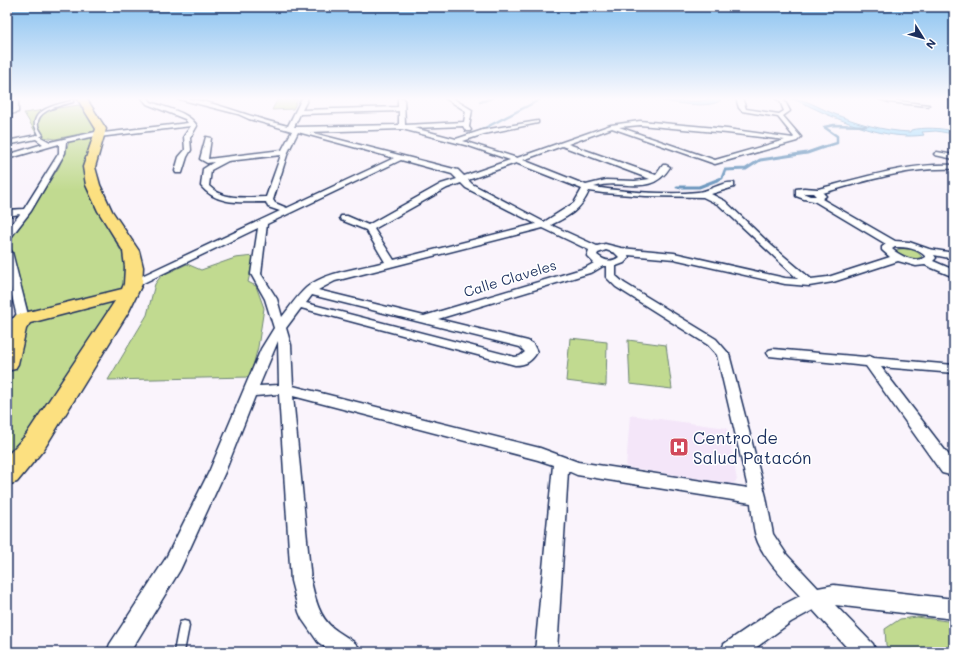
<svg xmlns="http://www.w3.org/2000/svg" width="961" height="659" font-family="Mali,sans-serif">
<rect width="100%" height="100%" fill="#faf4fc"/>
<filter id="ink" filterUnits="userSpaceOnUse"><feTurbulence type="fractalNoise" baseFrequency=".025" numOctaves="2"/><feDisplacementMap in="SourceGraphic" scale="8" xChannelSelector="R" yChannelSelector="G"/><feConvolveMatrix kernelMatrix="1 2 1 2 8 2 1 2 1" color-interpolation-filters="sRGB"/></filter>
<g filter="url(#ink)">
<polygon fill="#f4e6f9" points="630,415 727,428 737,480 733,484 626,467"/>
<g fill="#c1da90" stroke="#6e8477">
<polygon points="298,99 293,109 272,110 277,100"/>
<polygon points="79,105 96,128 95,131 55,139 38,136 24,113"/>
<polygon points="93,135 87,153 84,171 88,189 100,215 124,256 125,279 121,289 29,314 10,244 13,237 59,167 70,140"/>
<path d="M899 249C907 248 917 249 922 257 915 261 904 257 898 253L897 250Z"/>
<polygon points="254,256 248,282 256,286 264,308 258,347 250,377 108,380 147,315 155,284 161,276 187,264 201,270 235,258"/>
<polygon points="117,298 7,464 7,371 14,364 28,321"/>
<polygon points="570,338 607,342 606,386 566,381"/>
<polygon points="628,340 666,345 672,389 630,384"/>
<polygon points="917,617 954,622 954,652 890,652 886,645 885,629 900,619"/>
</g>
<g fill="#9ad8fb" stroke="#6794bc">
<path d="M644 98C665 98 686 104 707 100L708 98H720L721 100C708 111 661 100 644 98Z"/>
<path d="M789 98C805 98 817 107 832 113 857 123 883 131 910 132L911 130C925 127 940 128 954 131V134L936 131 922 132 924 135C891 140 856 126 826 114 813 108 802 102 789 98Z"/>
</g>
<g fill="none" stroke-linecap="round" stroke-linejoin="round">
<g stroke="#6794bc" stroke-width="2.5">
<polyline points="480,102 492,98"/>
<polyline points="481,130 543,98"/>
<polyline points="824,147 837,143 837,136 824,127 834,125 866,126"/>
</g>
<polyline stroke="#6794bc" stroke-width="3" points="677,187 699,187 722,178 725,170 746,169 760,160 807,153 827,146"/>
<defs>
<g id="service">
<path d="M71 98H73V102C62 105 35 110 38 126 39 129 41 132 43 135L38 138H36V136L39 135C38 132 36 129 35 126 32 109 59 104 71 101Z"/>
<polygon points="876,98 929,105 928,106 889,102"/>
<polygon points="184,621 188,622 189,626 184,652 174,652 179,626 180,622"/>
</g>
<g id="minor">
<polygon points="7,98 14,98 18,101 18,112 7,115 7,111 13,110 13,103"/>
<path d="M142 98H148L151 102C166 108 189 112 197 126L190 138 191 150 187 157 182 173H176L175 171 179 157 185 150 184 136 191 126 99 137 96 136 66 142 65 153 31 211 10 238 7 239V230L20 214 7 216V210L24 209 59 153V144L7 159V155L43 144 36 139 7 145V141L37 135 50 142 100 131 103 133 188 123 185 119 147 104Z"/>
<path d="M175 98C202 98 229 109 255 117 266 121 277 123 288 126L302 98H308L302 110 398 107V98H404L405 125 464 122 466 111 445 98H452L472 110 469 127 471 130 470 131H466L463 126 414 128 456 139 483 130 538 121V123L484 134 463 141 517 158 611 125 640 121 727 129 793 138 794 137 778 117 742 111 739 108 736 98H742L746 109 779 114 784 111 780 101 775 98H783L790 111 783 116 801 137 797 141 715 164 612 128 568 144 656 175 663 165H666L670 167C650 199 622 177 594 187 623 192 669 195 698 192 710 191 723 181 734 183V187L711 194 725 201 772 246 811 279 828 277 890 257 882 250V247L886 244 814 201 804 199 796 196V189L804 188 818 189C863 178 907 163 954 165V169C908 167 867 181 823 193L826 196 822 199 895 241 909 242 929 249 954 253V259L934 255 936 258 933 261 954 270V277L925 265 916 266 898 261 833 282 809 286 785 284 674 259 628 255 629 258 624 263 616 266V276L624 283 716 339 729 354 766 497 773 534 787 555 818 588 834 585 954 599V619L835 605 873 644 876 652H851L813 610 791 622 750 652H721L724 644 777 608 800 596C785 580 762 557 756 537 753 526 752 514 751 503L577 475 568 471 557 652H535L553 465 538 460 293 396 311 581C315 598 319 617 333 628 344 637 356 640 362 652H332L318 642 302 619 299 612 291 581 279 394 255 396 225 472 180 570 130 652H107L110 644 166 558 209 472 261 349 274 328 265 299 251 274 258 228 137 286H129L128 284 129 282 280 211 268 207 266 202C243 202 217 206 201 186L203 169 214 162 207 163 200 159 206 137 211 138 208 159 282 150 292 131 249 119 238 114ZM399 111V125L294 127 300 114ZM640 125 727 133 785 140 715 160 619 127ZM402 129 469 146 510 160 464 176 458 170 309 132ZM298 132 394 158 287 208 275 203 273 200 288 152ZM562 146 650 179 635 181 606 180 586 185 523 160ZM281 155 266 197C246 197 224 201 209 186L211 170 228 161ZM401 160 452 174 457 179 441 184 368 225 347 216H341L340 218 341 220 366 230 385 262C362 268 324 272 306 288 297 296 290 307 282 317L277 299 261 274 267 224ZM516 163 582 189 574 203 544 222 472 184 468 180ZM461 183 466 188 536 224 394 260 374 229 447 188ZM589 191 603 193 646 196 703 197 719 205 798 279 785 278 674 253 621 248 605 244 597 246 551 225C569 216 581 210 589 191ZM803 193H813L816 196H810ZM543 228 589 250 587 256 594 263 585 268 424 316 318 290 335 281ZM895 247C906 247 918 248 926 257 916 264 900 256 892 249ZM606 250 615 253 619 257C611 263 604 261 597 255L598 253ZM603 266H606V277L616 287 708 345 717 355 748 488 578 462 540 448 293 386 291 345 286 328 301 308 515 365C526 365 532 361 537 352L533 344 528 341 438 319 593 272ZM312 295 520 347 525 352 520 356 515 357 306 303ZM278 341 279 385 259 386Z"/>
<polygon points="937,152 954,155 954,159 935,155 934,154"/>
<polygon points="7,249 12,252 29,319 27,321 7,328 7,320 17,317 7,274"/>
<polygon points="773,349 865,357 869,356 874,358 954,365 954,373 881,367 954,462 954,476 942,473 866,366 769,356 767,353 769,350"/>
</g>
<polygon id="primary" points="77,98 86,98 106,129 95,167 100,185 112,211 139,251 143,267 142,284 129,311 44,449 17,482 7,485 7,456 26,435 115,301 30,323 26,329 18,364 15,369 7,371 7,327 16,315 122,289 124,284 125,267 123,251 98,211 86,185 83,167 96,129"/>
</defs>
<use href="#service" stroke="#1b2f5e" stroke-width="3"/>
<use href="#minor" stroke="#1b2f5e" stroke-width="3"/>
<use href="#primary" stroke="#1b2f5e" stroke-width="3"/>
<use href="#service" fill="#fff" fill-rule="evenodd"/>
<use href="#minor" fill="#fff" fill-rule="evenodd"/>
<use href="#primary" fill="#fce080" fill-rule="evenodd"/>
</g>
</g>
<linearGradient id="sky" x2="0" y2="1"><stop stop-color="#89c2f0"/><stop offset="0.52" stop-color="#fdfafe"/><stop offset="1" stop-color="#fdfafe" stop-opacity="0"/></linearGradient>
<rect width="961" height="190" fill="url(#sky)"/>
<defs>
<symbol id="hospital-square" viewBox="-11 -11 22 22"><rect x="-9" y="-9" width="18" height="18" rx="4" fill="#d1495b" stroke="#fff"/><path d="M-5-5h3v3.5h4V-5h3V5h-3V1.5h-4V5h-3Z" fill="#fff"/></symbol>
</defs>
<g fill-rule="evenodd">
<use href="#hospital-square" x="668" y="436" width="22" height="22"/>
</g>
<g text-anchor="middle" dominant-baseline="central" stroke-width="3" stroke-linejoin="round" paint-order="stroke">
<g font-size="14" fill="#1b2f5e" stroke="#fff">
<text transform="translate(510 278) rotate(-17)">Calle Claveles</text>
</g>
<g font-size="17" fill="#1b2f5e" stroke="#fff" text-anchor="start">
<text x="693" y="437">Centro de<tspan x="693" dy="20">Salud Patacón</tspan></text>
</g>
</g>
<rect width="961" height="659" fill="none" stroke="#fff" stroke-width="24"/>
<rect x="12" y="12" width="937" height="635" fill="none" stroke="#1b2f5e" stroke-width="1.5" filter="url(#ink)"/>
<g transform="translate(923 38) rotate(127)" stroke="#ffffff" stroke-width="3" paint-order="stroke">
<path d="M0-3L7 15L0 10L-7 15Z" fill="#1b2f5e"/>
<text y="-6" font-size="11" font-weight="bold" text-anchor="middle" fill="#1b2f5e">N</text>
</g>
</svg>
